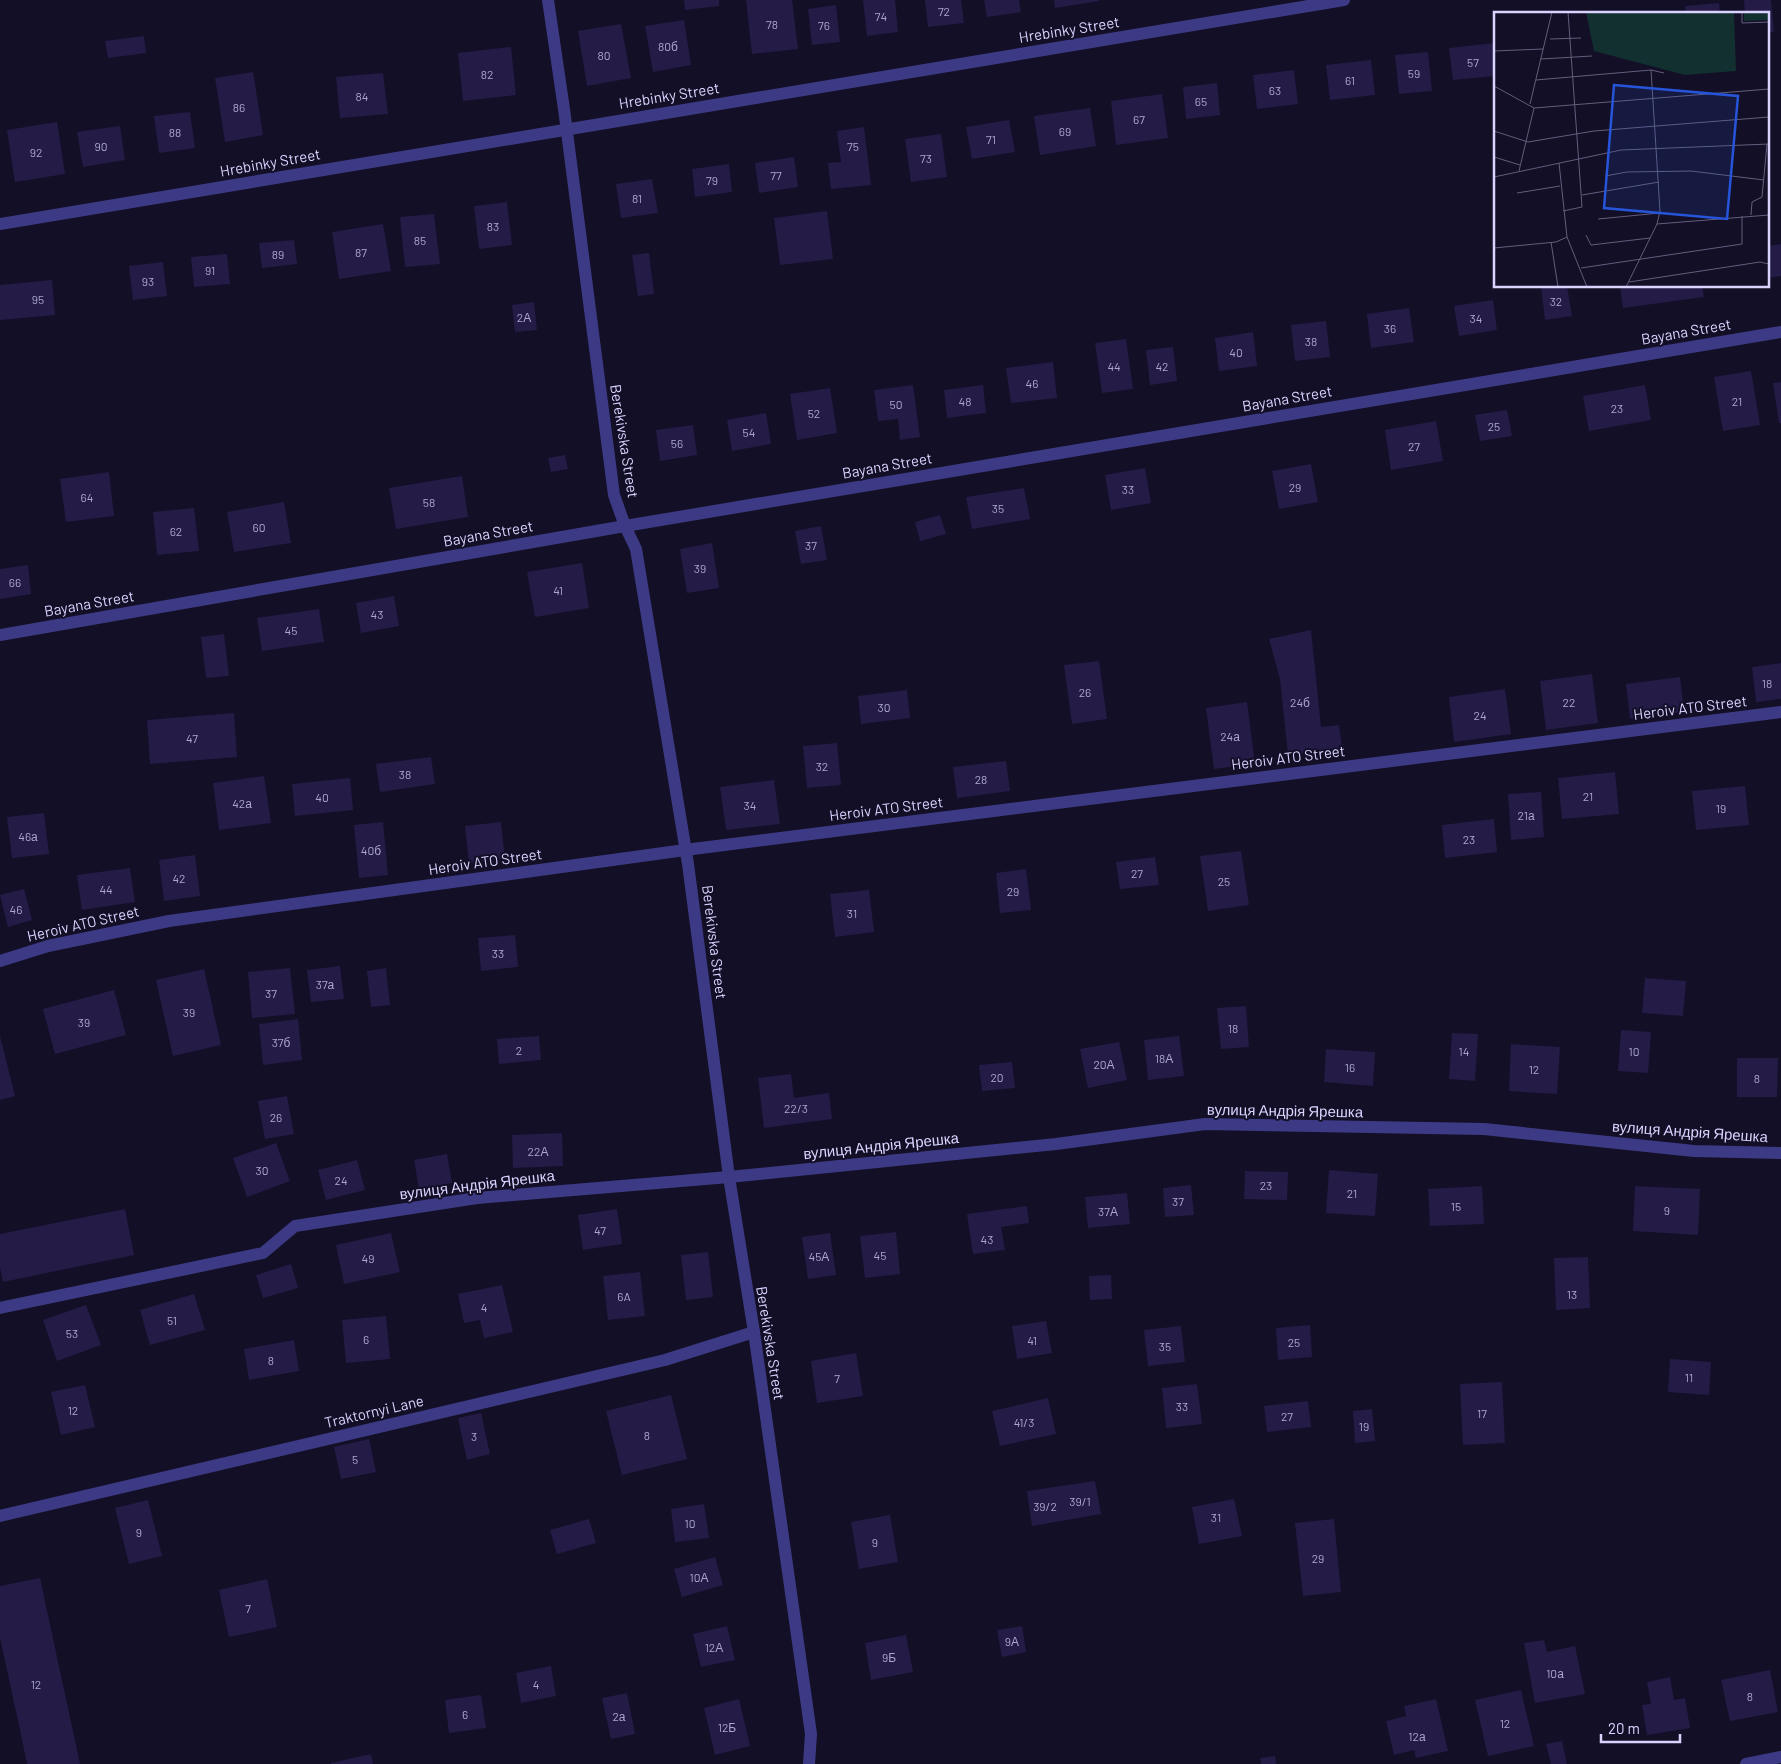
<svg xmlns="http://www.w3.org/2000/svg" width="1781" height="1764" font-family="Barlow,sans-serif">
<rect width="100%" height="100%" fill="#130f26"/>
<g fill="#241b47">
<polygon points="684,0 719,0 719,6 685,10"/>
<polygon points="746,0 792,0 798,49 752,54"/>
<polygon points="863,0 895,0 898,32 867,36"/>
<polygon points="925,0 961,0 964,23 928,27"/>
<polygon points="984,0 1019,0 1021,12 987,17"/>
<polygon points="1054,0 1099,0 1099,1 1055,8"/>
<polygon points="1744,0 1771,0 1774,32 1767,33 1767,14 1745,14"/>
<polygon points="1719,3 1720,14 1686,14 1685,6"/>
<polygon points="836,5 840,42 812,45 808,9"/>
<polygon points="684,20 691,65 653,72 645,26"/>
<polygon points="621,24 631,78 587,86 578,31"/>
<polygon points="144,36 146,53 108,58 105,41"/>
<polygon points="1495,43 1495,76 1453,80 1449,48"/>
<polygon points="511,47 516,95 463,101 458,53"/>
<polygon points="1428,52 1432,91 1399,94 1395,55"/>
<polygon points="1371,60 1375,95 1330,100 1326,65"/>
<polygon points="1294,70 1298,104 1257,109 1253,75"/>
<polygon points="253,72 263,135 225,142 215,78"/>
<polygon points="383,73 388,114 340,118 336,77"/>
<polygon points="1217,83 1220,115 1186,119 1183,87"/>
<polygon points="1162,94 1168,138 1116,145 1111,101"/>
<polygon points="1090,108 1096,146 1040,155 1034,116"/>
<polygon points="190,112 195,148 159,153 154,116"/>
<polygon points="1009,120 1015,152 972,159 966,127"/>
<polygon points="57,122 65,174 15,182 7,130"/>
<polygon points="120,126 125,160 83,167 77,132"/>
<polygon points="864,127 871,185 831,189 828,163 841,162 837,131"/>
<polygon points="941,134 947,177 911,182 905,139"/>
<polygon points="794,157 798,187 759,193 755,163"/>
<polygon points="729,164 732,192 695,197 692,169"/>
<polygon points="652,179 658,213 621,218 616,184"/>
<polygon points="507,202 512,245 479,249 474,206"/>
<polygon points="827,211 833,259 780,265 774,218"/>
<polygon points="434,214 440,264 405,267 400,217"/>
<polygon points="383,224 391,271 339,279 332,232"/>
<polygon points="294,240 297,264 262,268 259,243"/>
<polygon points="1781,244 1781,276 1767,278 1767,246"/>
<polygon points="649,253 654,294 638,296 632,255"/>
<polygon points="227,254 230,284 194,287 191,257"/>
<polygon points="163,262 167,296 133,300 129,266"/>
<polygon points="52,280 55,315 0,320 0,285"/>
<polygon points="1541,286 1567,286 1572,316 1545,320"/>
<polygon points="1620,286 1702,286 1704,297 1623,308"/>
<polygon points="1493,300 1497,330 1459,336 1454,306"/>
<polygon points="534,302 537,330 515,332 512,305"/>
<polygon points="1409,308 1414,342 1371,348 1367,314"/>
<polygon points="1326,321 1330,357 1295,361 1291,325"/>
<polygon points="1253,332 1257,366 1219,371 1215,338"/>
<polygon points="1126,339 1133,389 1102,393 1095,343"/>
<polygon points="1173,347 1177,381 1150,385 1146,350"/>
<polygon points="1053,362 1057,398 1011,403 1006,368"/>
<polygon points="1751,371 1760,425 1723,431 1714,377"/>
<polygon points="1781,382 1781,423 1779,423 1773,383"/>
<polygon points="913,385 920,437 900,440 898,419 878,421 874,390"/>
<polygon points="983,385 986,413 947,418 944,390"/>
<polygon points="1645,385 1651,420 1589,431 1583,396"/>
<polygon points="830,388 837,433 797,440 790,394"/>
<polygon points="1507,410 1512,436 1480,441 1475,415"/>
<polygon points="766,413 771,444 732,451 727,420"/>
<polygon points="1436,421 1443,461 1391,470 1385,430"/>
<polygon points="693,425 697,455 660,461 656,430"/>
<polygon points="565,455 568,469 551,472 548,458"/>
<polygon points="1311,464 1318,502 1279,509 1272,471"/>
<polygon points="1145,468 1151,503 1111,510 1105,475"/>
<polygon points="109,472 114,516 66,522 60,479"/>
<polygon points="462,476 468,517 396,529 389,488"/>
<polygon points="1024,488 1030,519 972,529 966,497"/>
<polygon points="284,502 291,543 234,552 227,512"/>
<polygon points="194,508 199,551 157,555 153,512"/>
<polygon points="940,515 946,534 920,541 915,522"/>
<polygon points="821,526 827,560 801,564 795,531"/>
<polygon points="712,543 719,588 687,593 680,549"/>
<polygon points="582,563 589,608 535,617 527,572"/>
<polygon points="28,565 31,594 0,599 0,569"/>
<polygon points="394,596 399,626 361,633 356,603"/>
<polygon points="319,609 324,642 262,651 257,618"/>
<polygon points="1311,630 1321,727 1339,725 1342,748 1288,755 1280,679 1269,639"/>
<polygon points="224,634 229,676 206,678 201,637"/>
<polygon points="1099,661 1107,719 1072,724 1064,665"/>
<polygon points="1781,663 1781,699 1756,702 1752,667"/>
<polygon points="1592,674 1598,723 1546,730 1540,681"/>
<polygon points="1680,677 1684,712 1630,719 1626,684"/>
<polygon points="1505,689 1511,734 1454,742 1449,697"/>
<polygon points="907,690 910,718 861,724 858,696"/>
<polygon points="1247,702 1255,764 1214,769 1206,708"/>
<polygon points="234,713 237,757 150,764 147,720"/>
<polygon points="837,743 841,785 807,788 803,746"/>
<polygon points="431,757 435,784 380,792 376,764"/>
<polygon points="1006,761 1010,791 957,798 953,767"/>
<polygon points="1615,772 1619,814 1562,819 1558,778"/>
<polygon points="264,776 271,823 219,830 213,783"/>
<polygon points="350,778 353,810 295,816 292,784"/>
<polygon points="774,780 780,824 726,830 720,787"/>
<polygon points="1745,786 1749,825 1696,830 1692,791"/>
<polygon points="1541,792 1544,837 1511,840 1508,794"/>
<polygon points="44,813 49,854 12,858 7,817"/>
<polygon points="1494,819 1497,852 1445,858 1442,825"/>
<polygon points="383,822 388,875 359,878 354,825"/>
<polygon points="501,822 505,859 469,863 465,826"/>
<polygon points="1241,851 1249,905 1208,911 1200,856"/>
<polygon points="195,855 200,896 164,901 159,860"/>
<polygon points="1155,857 1159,885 1120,889 1116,862"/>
<polygon points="130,868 135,902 82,910 77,875"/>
<polygon points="1026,869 1031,910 1000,913 996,873"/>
<polygon points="24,889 32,920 8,927 0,895"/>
<polygon points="869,890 874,932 835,937 830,894"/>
<polygon points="515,935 518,967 481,971 478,938"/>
<polygon points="340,966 344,999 311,1002 307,970"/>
<polygon points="290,968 295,1014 252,1018 248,972"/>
<polygon points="386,968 390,1005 371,1007 367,971"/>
<polygon points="204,969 221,1045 173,1056 156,980"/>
<polygon points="1645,978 1686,981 1683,1016 1642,1013"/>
<polygon points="114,990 126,1035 55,1054 43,1009"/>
<polygon points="1246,1006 1249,1047 1221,1049 1217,1008"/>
<polygon points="298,1019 302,1060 263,1065 259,1024"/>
<polygon points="1621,1030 1651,1032 1648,1073 1618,1071"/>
<polygon points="1452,1033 1478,1034 1475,1081 1449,1079"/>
<polygon points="0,1036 15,1096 0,1100"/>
<polygon points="539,1036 541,1060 499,1064 497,1039"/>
<polygon points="1179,1036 1184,1076 1148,1080 1144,1040"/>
<polygon points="1119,1042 1127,1080 1088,1088 1080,1049"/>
<polygon points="1511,1044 1560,1047 1557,1094 1509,1091"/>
<polygon points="1326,1049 1375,1052 1373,1086 1324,1082"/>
<polygon points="1737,1058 1778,1058 1777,1097 1737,1097"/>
<polygon points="1012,1062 1015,1088 982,1091 979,1065"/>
<polygon points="791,1074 794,1098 829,1093 832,1119 764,1128 758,1078"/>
<polygon points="287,1096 294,1134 265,1139 258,1101"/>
<polygon points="562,1133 563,1166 513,1168 512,1135"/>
<polygon points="276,1143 290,1181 247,1197 233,1158"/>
<polygon points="447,1154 452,1183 419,1189 414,1160"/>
<polygon points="357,1160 365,1190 326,1200 318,1170"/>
<polygon points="1329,1170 1378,1174 1375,1216 1326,1213"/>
<polygon points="1245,1171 1288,1172 1287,1200 1244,1199"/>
<polygon points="1191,1185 1194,1215 1165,1217 1163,1188"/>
<polygon points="1482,1186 1484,1224 1430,1226 1428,1189"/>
<polygon points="1635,1186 1700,1189 1698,1235 1633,1231"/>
<polygon points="1127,1193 1130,1224 1088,1228 1085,1197"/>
<polygon points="1027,1206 1029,1223 1001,1227 1005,1250 973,1254 967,1214"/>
<polygon points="125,1209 134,1255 3,1282 0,1268 0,1234"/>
<polygon points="617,1209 622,1244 583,1250 578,1215"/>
<polygon points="896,1232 900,1274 865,1278 860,1236"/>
<polygon points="391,1233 400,1272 344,1284 336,1245"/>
<polygon points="830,1233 836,1275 808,1279 802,1237"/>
<polygon points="708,1252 713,1297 686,1300 681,1255"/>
<polygon points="1588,1257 1590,1308 1556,1310 1554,1258"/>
<polygon points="291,1264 298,1288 263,1298 256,1275"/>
<polygon points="640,1272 645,1316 608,1320 603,1276"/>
<polygon points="1111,1275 1112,1299 1090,1300 1089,1276"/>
<polygon points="502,1285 513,1332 484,1338 480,1320 464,1323 458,1294"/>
<polygon points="194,1294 205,1330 150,1345 140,1310"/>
<polygon points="86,1305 101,1345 57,1361 43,1320"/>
<polygon points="386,1316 390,1359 346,1363 342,1320"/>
<polygon points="1046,1321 1052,1353 1017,1359 1012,1326"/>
<polygon points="1310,1325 1312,1357 1278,1360 1276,1328"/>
<polygon points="1181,1326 1185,1362 1148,1366 1144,1330"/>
<polygon points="294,1340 299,1371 249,1380 244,1349"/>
<polygon points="856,1353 863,1396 817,1403 811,1361"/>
<polygon points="1670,1359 1711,1362 1709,1395 1668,1392"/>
<polygon points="1502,1382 1505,1443 1463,1445 1460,1384"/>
<polygon points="1197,1384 1202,1424 1166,1428 1162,1388"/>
<polygon points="85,1385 95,1427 61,1435 51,1392"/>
<polygon points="671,1395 687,1459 622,1475 606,1411"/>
<polygon points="1048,1398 1056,1434 1000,1446 992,1411"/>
<polygon points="1308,1401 1311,1427 1267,1432 1264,1406"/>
<polygon points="1372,1409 1375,1441 1355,1443 1353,1411"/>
<polygon points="481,1413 490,1454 467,1460 458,1418"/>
<polygon points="369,1439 376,1472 341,1479 334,1447"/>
<polygon points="1095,1481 1101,1514 1032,1526 1027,1491"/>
<polygon points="1234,1499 1242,1536 1199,1544 1192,1507"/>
<polygon points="148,1500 162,1556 129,1564 115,1508"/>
<polygon points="704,1504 709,1538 675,1542 671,1509"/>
<polygon points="890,1515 898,1562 859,1569 851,1522"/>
<polygon points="589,1519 596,1543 557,1554 550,1530"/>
<polygon points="1334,1519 1341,1592 1303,1596 1295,1523"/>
<polygon points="715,1557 723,1585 682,1597 674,1569"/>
<polygon points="40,1578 80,1764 27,1764 20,1730 0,1638 0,1586"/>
<polygon points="267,1579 277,1627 229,1637 219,1590"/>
<polygon points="727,1626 735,1660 701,1667 693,1634"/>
<polygon points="1022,1626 1026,1652 1002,1657 997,1630"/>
<polygon points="906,1635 913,1672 871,1680 865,1643"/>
<polygon points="1544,1640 1547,1652 1575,1646 1585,1694 1535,1703 1524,1643"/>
<polygon points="551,1666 556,1696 521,1703 516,1673"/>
<polygon points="1770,1670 1778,1712 1730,1721 1721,1680"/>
<polygon points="1670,1677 1674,1700 1685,1698 1690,1728 1647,1735 1642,1705 1651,1704 1647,1682"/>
<polygon points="1521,1690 1534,1746 1488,1756 1475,1700"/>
<polygon points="627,1693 635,1734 611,1739 602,1698"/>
<polygon points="481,1695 486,1728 449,1733 445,1700"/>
<polygon points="739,1699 750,1746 715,1755 704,1708"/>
<polygon points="1436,1699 1448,1751 1416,1758 1414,1750 1394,1755 1386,1721 1406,1716 1404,1706"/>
<polygon points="1562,1741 1567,1764 1551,1764 1546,1744"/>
<polygon points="371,1754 373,1764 331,1764 331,1763"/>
<polygon points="1275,1756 1276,1764 1261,1764 1260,1758"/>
</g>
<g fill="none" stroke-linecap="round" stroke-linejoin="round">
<g stroke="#3d3a85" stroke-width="12">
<polyline points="548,0 564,109 614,495 625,526 636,549 688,864 729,1177 754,1332 811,1734 809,1764"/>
<polyline points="0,224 1344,0"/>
<polyline points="0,635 625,526 1781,332"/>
<polyline points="0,1308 263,1253 295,1226 477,1198 729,1177 1056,1144 1205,1124 1484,1129 1694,1151 1781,1153"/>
<polyline points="0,1516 665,1360 754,1332"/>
<polyline points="1746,1764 1781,1757"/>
</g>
<polyline stroke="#3d3a85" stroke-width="12" points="0,961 48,946 169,921 685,850 1781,712"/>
</g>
<g text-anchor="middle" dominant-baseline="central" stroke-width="4" stroke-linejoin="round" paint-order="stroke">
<g font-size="12" fill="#aca6d1">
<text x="944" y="11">72</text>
<text x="881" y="16">74</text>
<text x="772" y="24">78</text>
<text x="824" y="25">76</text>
<text x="668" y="46">80б</text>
<text x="604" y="55">80</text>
<text x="1473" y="62">57</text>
<text x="1414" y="73">59</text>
<text x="487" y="74">82</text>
<text x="1350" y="80">61</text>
<text x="1275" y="90">63</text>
<text x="362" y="96">84</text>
<text x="1201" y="101">65</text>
<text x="239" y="107">86</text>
<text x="1139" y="119">67</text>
<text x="1065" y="131">69</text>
<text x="175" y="132">88</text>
<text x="991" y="139">71</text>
<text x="101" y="146">90</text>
<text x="853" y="146">75</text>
<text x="36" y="152">92</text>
<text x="926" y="158">73</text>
<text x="776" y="175">77</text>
<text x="712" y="180">79</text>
<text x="637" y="198">81</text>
<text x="493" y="226">83</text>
<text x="420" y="240">85</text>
<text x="361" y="252">87</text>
<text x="278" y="254">89</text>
<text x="210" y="270">91</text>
<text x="148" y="281">93</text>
<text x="38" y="299">95</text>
<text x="1556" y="301">32</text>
<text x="524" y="317">2А</text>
<text x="1476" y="318">34</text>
<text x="1390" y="328">36</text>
<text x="1311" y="341">38</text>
<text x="1236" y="352">40</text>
<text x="1114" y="366">44</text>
<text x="1162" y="366">42</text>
<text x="1032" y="383">46</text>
<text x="965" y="401">48</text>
<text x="1737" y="401">21</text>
<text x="896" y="404">50</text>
<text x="1617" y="408">23</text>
<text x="814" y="413">52</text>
<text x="1494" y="426">25</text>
<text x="749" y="432">54</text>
<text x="677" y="443">56</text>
<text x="1414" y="446">27</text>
<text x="1295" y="487">29</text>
<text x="1128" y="489">33</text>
<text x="87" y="497">64</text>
<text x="429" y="502">58</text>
<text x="998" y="508">35</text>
<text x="259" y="527">60</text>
<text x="176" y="531">62</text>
<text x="811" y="545">37</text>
<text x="700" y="568">39</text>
<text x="15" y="582">66</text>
<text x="558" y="590">41</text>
<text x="377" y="614">43</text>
<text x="291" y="630">45</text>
<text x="1767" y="683">18</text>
<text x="1085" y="692">26</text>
<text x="1300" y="702">24б</text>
<text x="1569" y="702">22</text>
<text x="884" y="707">30</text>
<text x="1480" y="715">24</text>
<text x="1230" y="736">24а</text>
<text x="192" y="738">47</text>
<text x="822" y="766">32</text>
<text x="405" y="774">38</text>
<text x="981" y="779">28</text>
<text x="1588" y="796">21</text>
<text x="322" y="797">40</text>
<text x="242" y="803">42а</text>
<text x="750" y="805">34</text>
<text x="1721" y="808">19</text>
<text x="1526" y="815">21а</text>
<text x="28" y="836">46а</text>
<text x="1469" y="839">23</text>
<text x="371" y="850">40б</text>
<text x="1137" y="873">27</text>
<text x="179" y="878">42</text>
<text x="1224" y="881">25</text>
<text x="106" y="889">44</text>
<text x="1013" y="891">29</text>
<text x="16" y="909">46</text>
<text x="852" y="913">31</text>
<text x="498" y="953">33</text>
<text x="325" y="984">37а</text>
<text x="271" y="993">37</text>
<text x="189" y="1012">39</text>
<text x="84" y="1022">39</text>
<text x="1233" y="1028">18</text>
<text x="281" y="1042">37б</text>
<text x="519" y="1050">2</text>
<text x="1464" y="1051">14</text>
<text x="1634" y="1051">10</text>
<text x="1164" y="1058">18А</text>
<text x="1104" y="1064">20А</text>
<text x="1350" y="1067">16</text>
<text x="1534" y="1069">12</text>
<text x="997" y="1077">20</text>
<text x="1757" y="1078">8</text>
<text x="796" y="1108">22/3</text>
<text x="276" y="1117">26</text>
<text x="538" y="1151">22А</text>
<text x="262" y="1170">30</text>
<text x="341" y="1180">24</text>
<text x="1266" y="1185">23</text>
<text x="1352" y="1193">21</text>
<text x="1178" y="1201">37</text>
<text x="1456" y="1206">15</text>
<text x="1667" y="1210">9</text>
<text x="1108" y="1211">37А</text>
<text x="600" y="1230">47</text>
<text x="987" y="1239">43</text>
<text x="880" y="1255">45</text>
<text x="819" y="1256">45А</text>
<text x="368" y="1258">49</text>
<text x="1572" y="1294">13</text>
<text x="624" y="1296">6A</text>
<text x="484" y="1307">4</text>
<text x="172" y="1320">51</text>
<text x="72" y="1333">53</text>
<text x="366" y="1339">6</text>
<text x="1032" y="1340">41</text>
<text x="1294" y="1342">25</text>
<text x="1165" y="1346">35</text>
<text x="271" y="1360">8</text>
<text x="1689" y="1377">11</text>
<text x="837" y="1378">7</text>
<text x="1182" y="1406">33</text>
<text x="73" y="1410">12</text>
<text x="1482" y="1413">17</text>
<text x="1287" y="1416">27</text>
<text x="1024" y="1422">41/3</text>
<text x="1364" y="1426">19</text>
<text x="647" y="1435">8</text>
<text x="474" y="1436">3</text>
<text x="355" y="1459">5</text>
<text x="1080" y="1501">39/1</text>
<text x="1045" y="1506">39/2</text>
<text x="1216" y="1517">31</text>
<text x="690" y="1523">10</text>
<text x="139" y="1532">9</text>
<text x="875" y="1542">9</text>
<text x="1318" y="1558">29</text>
<text x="699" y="1577">10А</text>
<text x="248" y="1608">7</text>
<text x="1012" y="1641">9А</text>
<text x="714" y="1647">12А</text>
<text x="889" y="1657">9Б</text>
<text x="1555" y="1673">10а</text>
<text x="36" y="1684">12</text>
<text x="536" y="1684">4</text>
<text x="1750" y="1696">8</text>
<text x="465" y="1714">6</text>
<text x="619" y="1716">2а</text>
<text x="1505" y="1723">12</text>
<text x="727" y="1727">12Б</text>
<text x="1417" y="1736">12а</text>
</g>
<g font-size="15" fill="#d9d4ff" stroke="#130f26">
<text transform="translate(1069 29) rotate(-9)">Hrebinky Street</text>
<text transform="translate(669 95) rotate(-9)">Hrebinky Street</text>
<text transform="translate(270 162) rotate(-10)">Hrebinky Street</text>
<text transform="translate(1686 331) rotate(-10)">Bayana Street</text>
<text transform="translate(1287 398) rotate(-10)">Bayana Street</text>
<text transform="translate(625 441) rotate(81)">Berekivska Street</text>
<text transform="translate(887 465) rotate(-10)">Bayana Street</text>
<text transform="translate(488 533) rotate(-10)">Bayana Street</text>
<text transform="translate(89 603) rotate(-10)">Bayana Street</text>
<text transform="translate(1690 707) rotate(-7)">Heroiv ATO Street</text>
<text transform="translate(1288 757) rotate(-7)">Heroiv ATO Street</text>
<text transform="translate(886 808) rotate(-7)">Heroiv ATO Street</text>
<text transform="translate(485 861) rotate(-8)">Heroiv ATO Street</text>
<text transform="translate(83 923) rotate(-13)">Heroiv ATO Street</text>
<text transform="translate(715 942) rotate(83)">Berekivska Street</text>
<text transform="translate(1285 1110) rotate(1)">вулиця Андрія Ярешка</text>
<text transform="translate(1690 1131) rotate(4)">вулиця Андрія Ярешка</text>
<text transform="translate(881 1145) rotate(-6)">вулиця Андрія Ярешка</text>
<text transform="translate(477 1184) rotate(-7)">вулиця Андрія Ярешка</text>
<text transform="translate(771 1343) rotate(81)">Berekivska Street</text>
<text transform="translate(374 1411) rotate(-13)">Traktornyi Lane</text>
</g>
</g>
<g transform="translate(1494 12)">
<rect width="275" height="275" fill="#130f26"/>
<path d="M92 0H240L242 59 191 63 100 39ZM250 0H275V8L250 9Z" fill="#12302f"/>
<path fill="none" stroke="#625e7d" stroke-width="1" d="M248 0V11L275 10M56 27 87 26M0 39 49 37M47 47 98 44M42 68 157 58 170 61M0 74 40 96M36 92 58 0M40 96 275 77M0 119 34 130 100 119 275 105M0 145 26 153M65 151 73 225 93 275M25 159 40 96M111 164 133 160 197 159 270 168M0 165 127 138 275 132M23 181 66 174M88 183 165 170M69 199 88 195 74 0M257 203 258 190 268 185 273 132M104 207 166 201M163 212 275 203M92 223 97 233 156 226M57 230 64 275M0 236 62 230 73 225M87 256 248 232V204M135 270 266 250 275 252M132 275 163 212 166 199 157 58"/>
<path fill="#2655da" fill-opacity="0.15" stroke="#2655da" stroke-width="2.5" d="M120 73 244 84 233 207 110 196Z"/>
<rect width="275" height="275" fill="none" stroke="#d9d4ff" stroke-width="2.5"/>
</g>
<path d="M1601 1734v8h79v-8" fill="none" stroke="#d9d4ff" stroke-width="2.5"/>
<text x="1608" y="1734" font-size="15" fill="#d9d4ff" stroke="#130f26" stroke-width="4" paint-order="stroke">20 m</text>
</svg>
